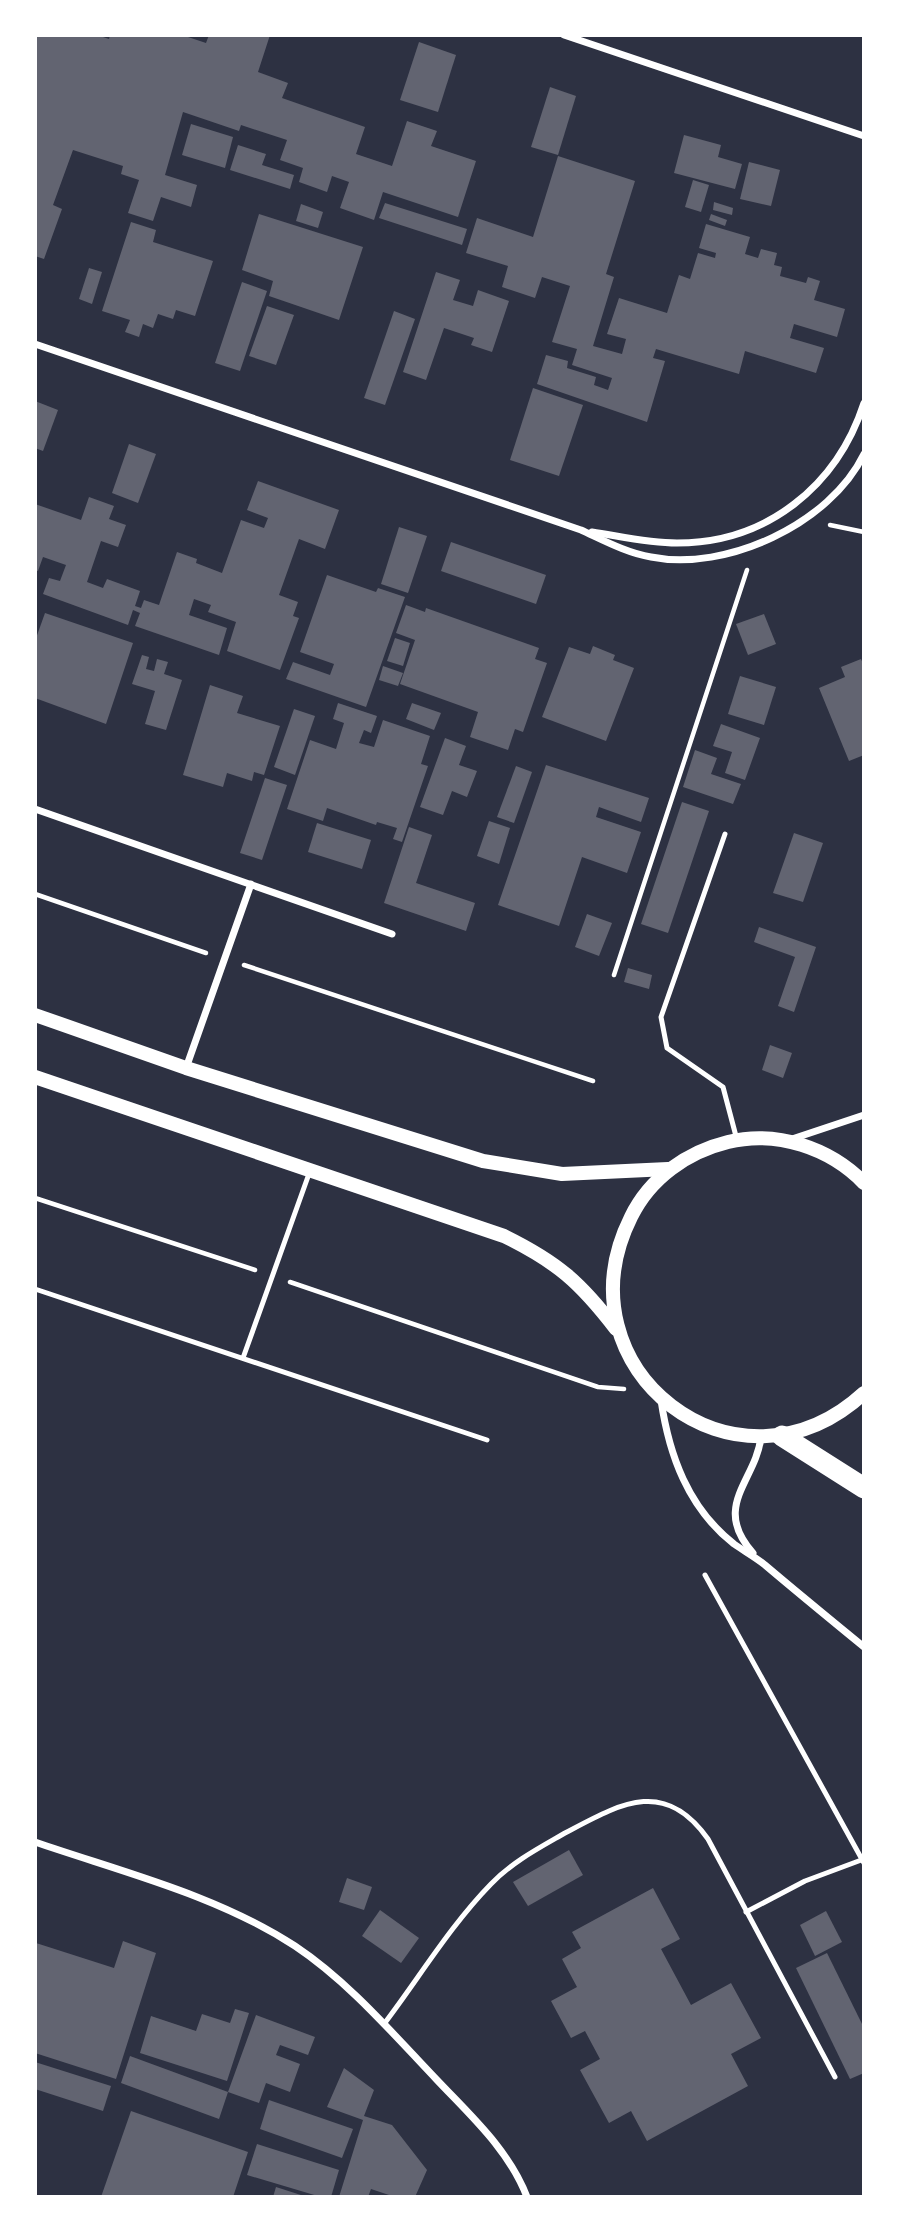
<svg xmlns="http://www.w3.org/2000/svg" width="899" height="2232" font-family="'Exo 2',sans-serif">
<rect width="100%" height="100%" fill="#2d3142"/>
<g fill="#626471">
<polygon points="35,35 97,35 109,39 110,35 182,35 206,43 209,35 270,35 258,72 288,83 282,98 365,127 356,154 392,166 407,121 437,131 431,146 476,161 458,217 383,192 374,220 340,208 349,182 332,176 327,192 299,182 303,168 280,160 287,140 241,125 239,131 183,112 165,175 197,185 191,207 161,197 153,221 128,213 139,180 121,174 123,166 73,150 53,205 62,209 44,259 35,256"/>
<polygon points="419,42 456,55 438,112 400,100"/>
<polygon points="550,87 576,96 558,155 531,147"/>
<polygon points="191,124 233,137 225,168 182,155"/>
<polygon points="684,135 721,145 718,157 742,164 735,189 674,173"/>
<polygon points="238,145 266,154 262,165 294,175 290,189 230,170"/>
<polygon points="558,156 635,181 606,274 614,277 593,346 622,354 626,339 607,334 619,298 667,313 679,275 690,279 698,253 715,258 716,253 699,248 706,224 750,237 745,254 758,258 761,249 777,253 774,265 782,267 780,276 806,283 808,277 820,281 814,300 845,309 837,337 794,324 790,338 824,348 816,373 745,351 739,374 656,349 653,358 665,361 647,422 537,384 546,355 568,361 567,368 596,377 594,385 608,390 612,378 572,365 577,349 552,342 570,286 542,277 535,298 502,287 508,266 466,253 477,218 533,237"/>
<polygon points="749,162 780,170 771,206 740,199"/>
<polygon points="693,180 709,185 701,212 685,207"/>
<polygon points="714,202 733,208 732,215 713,210"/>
<polygon points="385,203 467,229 462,245 379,218"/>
<polygon points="301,204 323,212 318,228 296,221"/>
<polygon points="259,214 363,247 339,320 269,296 273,281 242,270"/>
<polygon points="711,214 727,220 725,226 709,220"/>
<polygon points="131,222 156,230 153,242 213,261 195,316 176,310 173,319 158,314 153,328 143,324 139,337 125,332 130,320 102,311"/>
<polygon points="89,268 102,272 92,304 79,299"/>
<polygon points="436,272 460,280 453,300 473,306 478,290 509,301 492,352 471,345 474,338 444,328 426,380 403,372"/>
<polygon points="242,282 267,291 240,371 215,363"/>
<polygon points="267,306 294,315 276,365 249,356"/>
<polygon points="394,311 415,319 385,405 364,398"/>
<polygon points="533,388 583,405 559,476 510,460"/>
<polygon points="35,401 58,410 43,451 35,448"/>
<polygon points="129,444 156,454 138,503 112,493"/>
<polygon points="258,481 339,510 325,549 299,539 279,595 298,602 293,616 299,618 280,670 227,651 236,622 208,612 211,605 194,599 189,615 227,628 219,655 135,626 140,613 133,610 128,625 43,594 49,578 60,581 66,565 43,557 38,571 35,570 35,504 81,520 89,497 114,506 109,519 126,525 118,547 101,541 87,582 103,588 107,579 140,591 135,606 141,608 144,600 159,605 177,552 197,559 196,563 222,573 241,520 264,528 268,518 247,510"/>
<polygon points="399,527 427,536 408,593 381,584"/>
<polygon points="451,542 546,575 536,604 441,571"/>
<polygon points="327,575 376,592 378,588 405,597 366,707 286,679 293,662 330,675 334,664 300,652"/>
<polygon points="406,605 425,612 426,608 539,648 535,659 547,663 523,732 515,729 508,750 470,737 478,712 400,684 415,640 396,633"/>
<polygon points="45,613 133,643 106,724 35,698 35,641"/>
<polygon points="764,614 776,644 748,655 736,624"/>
<polygon points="395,638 410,643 403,666 387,661"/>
<polygon points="593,646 615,655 613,660 634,668 606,741 542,717 569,647 590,654"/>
<polygon points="142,655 149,657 146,669 154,671 157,659 168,662 164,674 182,680 166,730 145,724 155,691 132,684"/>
<polygon points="861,659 864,666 864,755 849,761 819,688 845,677 841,667"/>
<polygon points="383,666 403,673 398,686 379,680"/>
<polygon points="740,676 776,687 764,725 728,714"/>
<polygon points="210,685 243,696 237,713 280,726 264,775 254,772 252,781 227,773 223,787 183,775"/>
<polygon points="338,703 377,716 371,733 364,730 359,743 374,747 383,720 430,736 421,764 428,766 402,842 393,839 397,828 377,822 376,825 327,808 323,821 287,809 310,740 336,749 344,723 333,719"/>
<polygon points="412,703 441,713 434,730 406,719"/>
<polygon points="294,709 315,716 295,775 274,767"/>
<polygon points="721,724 760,738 745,780 725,773 732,752 713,746"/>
<polygon points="445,738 466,746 459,765 477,771 467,797 452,791 443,815 420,807"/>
<polygon points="695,750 717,758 711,774 741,784 733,804 683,787"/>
<polygon points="546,765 649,798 641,822 599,807 596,817 641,832 627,873 582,857 559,926 498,905"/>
<polygon points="516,766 532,772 514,823 497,817"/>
<polygon points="265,778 287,785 262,860 240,853"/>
<polygon points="682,802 709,811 668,933 641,924"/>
<polygon points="489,821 510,828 499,864 477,856"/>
<polygon points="317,823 371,840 362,869 308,852"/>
<polygon points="409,827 432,835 416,883 475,903 466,931 384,903"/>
<polygon points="794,833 823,843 803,902 773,893"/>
<polygon points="587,914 612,923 599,956 575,947"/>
<polygon points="759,927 816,947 794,1012 778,1006 795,957 754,942"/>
<polygon points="628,968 652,975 649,989 624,982"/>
<polygon points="770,1045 792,1053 783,1078 762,1070"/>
<polygon points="569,1850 583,1875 528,1906 513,1882"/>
<polygon points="347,1878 372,1887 364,1910 339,1902"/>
<polygon points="653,1888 680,1939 661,1949 691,2005 731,1983 761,2038 731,2054 748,2086 647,2141 631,2111 609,2123 580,2070 600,2059 585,2031 571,2038 551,2001 577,1987 562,1959 581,1948 572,1932"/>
<polygon points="380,1910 419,1938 401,1963 362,1936"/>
<polygon points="826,1911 842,1942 815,1956 800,1925"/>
<polygon points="123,1941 156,1953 116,2079 35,2053 36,1943 114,1968"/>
<polygon points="827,1953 864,2028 864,2073 850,2079 796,1968"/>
<polygon points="235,2009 249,2013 227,2081 140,2053 151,2016 196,2031 202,2014 230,2023"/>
<polygon points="256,2015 315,2037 308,2055 280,2045 276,2055 300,2064 290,2092 266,2083 259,2103 228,2092 219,2119 121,2083 130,2056 228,2092"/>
<polygon points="35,2062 111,2086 103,2111 35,2089"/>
<polygon points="344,2068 374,2090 364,2116 392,2125 427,2170 415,2197 395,2197 371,2189 368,2197 339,2197 363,2120 327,2107"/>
<polygon points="269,2100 353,2129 342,2158 260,2129"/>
<polygon points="131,2111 248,2152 233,2197 101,2197"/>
<polygon points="257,2144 339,2170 331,2197 321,2197 247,2175"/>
<polygon points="276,2187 304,2196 304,2197 273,2197"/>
</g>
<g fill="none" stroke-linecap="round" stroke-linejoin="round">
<g stroke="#fff" stroke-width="4.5">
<polyline points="830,525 864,532"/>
<polyline points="35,894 206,953"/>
<polyline points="244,965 593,1081"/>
<polyline points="614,975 747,570"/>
<polyline points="35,1198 255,1270"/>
<polyline points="290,1282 598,1387 624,1389"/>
</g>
<g stroke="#fff" stroke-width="5">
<polyline points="725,834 661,1017 667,1048 723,1087 737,1140"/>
<polyline points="35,1289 487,1440"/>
<polyline points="243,1358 310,1171"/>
<polyline points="705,1575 864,1863"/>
<polyline points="746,1912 805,1881 864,1859"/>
<path d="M384 2024C419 1978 450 1926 491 1884 512 1862 539 1848 565 1833 620 1804 664 1777 708 1839L835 2077"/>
</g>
<g stroke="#fff" stroke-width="7">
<polyline points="564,35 864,136"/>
<path d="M35 344 581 530C603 540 627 553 651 557 726 572 830 524 864 454"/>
<path d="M592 532C619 536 648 543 677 543 767 543 837 486 864 403"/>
<polyline points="35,809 392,934"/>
<polyline points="186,1068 251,884"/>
<polyline points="792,1139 864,1115"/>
<path d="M661 1400C669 1455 688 1508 734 1544 744 1551 755 1557 765 1565 798 1593 831 1620 864 1647"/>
<path d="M753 1553C711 1506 756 1481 761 1437"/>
<path d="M35 1842C122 1872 217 1895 295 1946 349 1982 393 2034 437 2080 471 2116 509 2150 527 2197"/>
</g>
<g stroke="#fff" stroke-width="14">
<polyline points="35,1015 186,1068 483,1161 562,1174 668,1169"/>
<path d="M35 1077 504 1236C557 1262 580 1282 616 1329"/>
<path d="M864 1183C830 1148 777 1130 728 1142 687 1152 650 1178 631 1217 555 1369 737 1510 864 1393"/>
</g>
<polyline stroke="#fff" stroke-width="21" points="782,1436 864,1488"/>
</g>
<rect width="899" height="2232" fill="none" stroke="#ffffff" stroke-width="74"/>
</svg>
